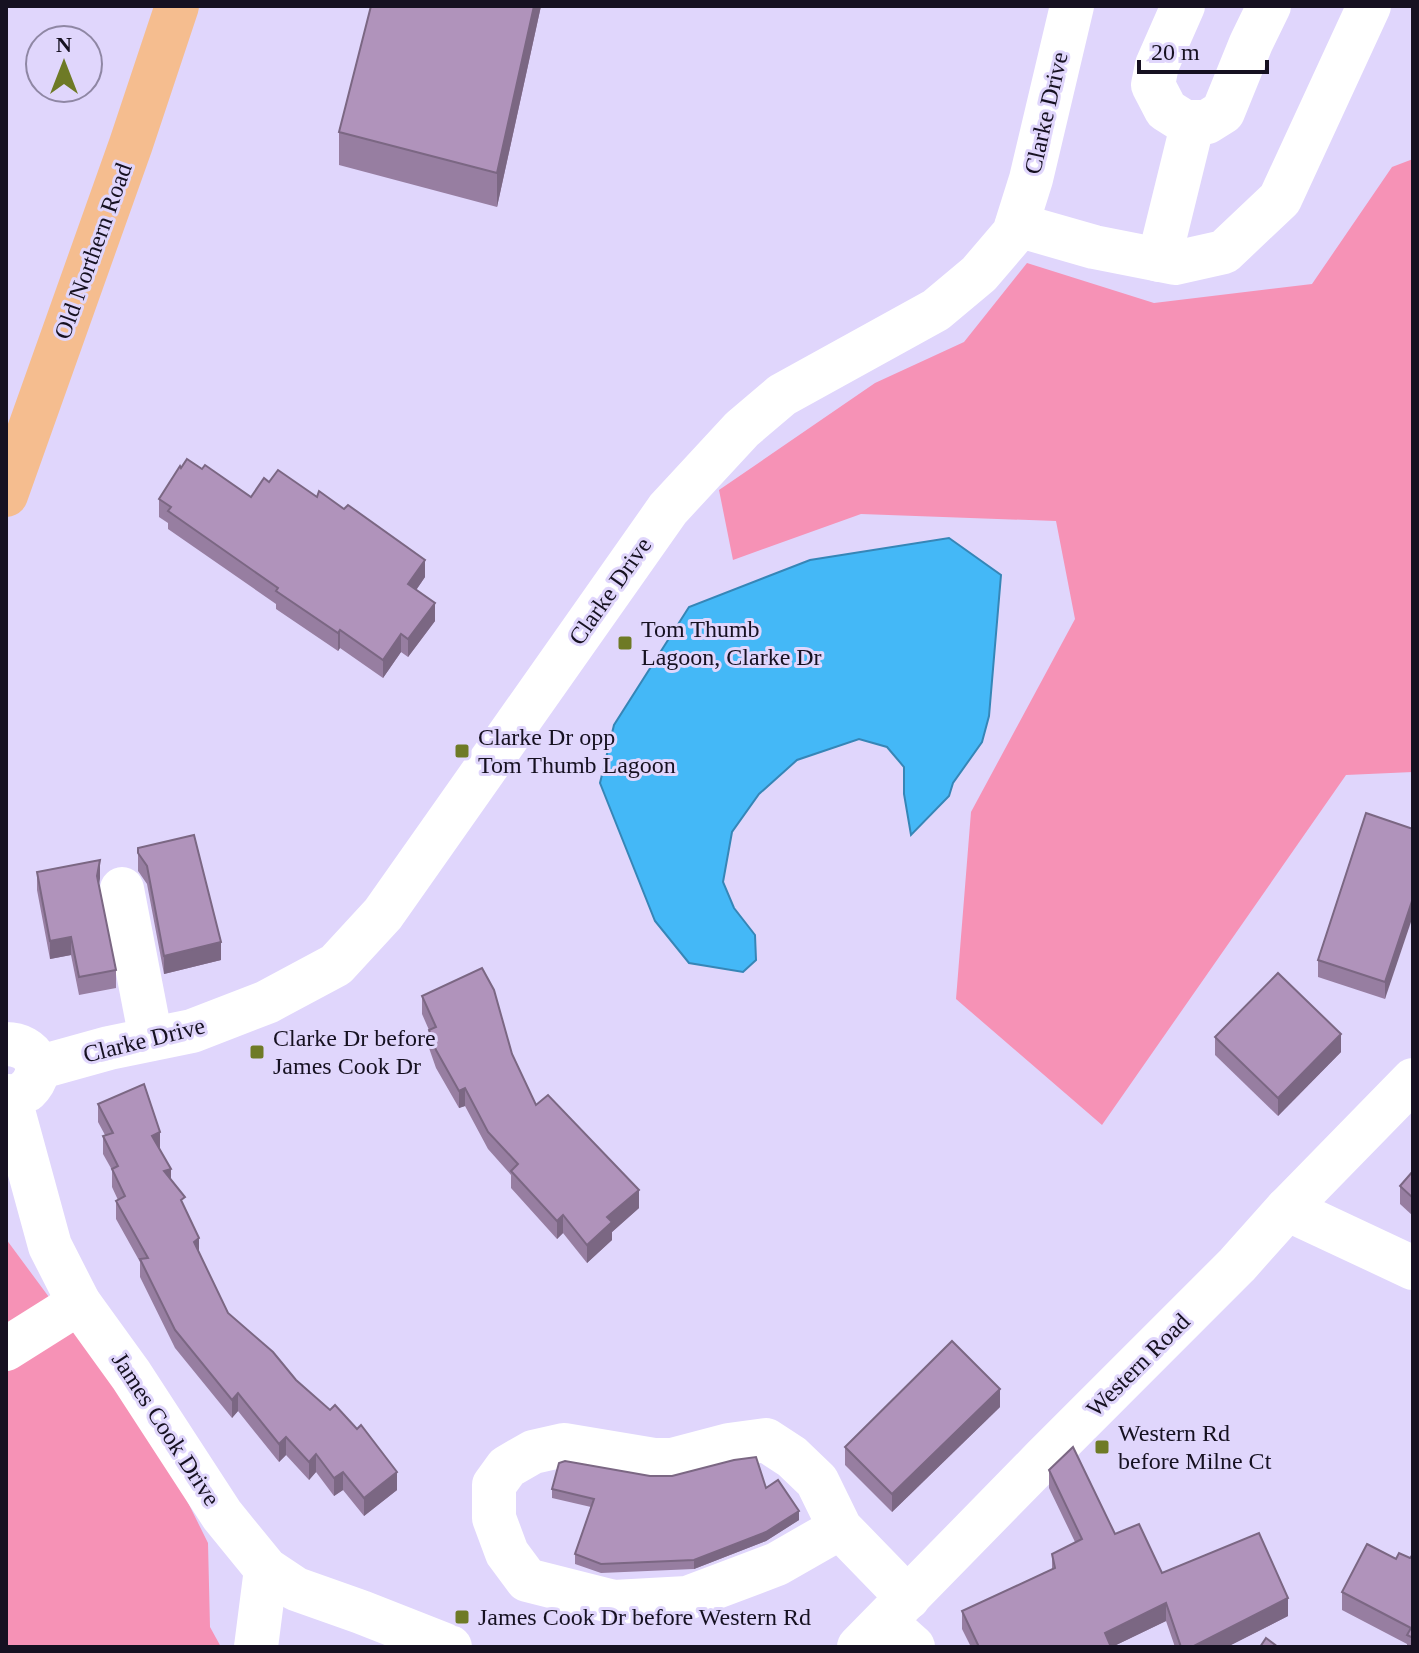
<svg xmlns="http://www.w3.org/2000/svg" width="1419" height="1653" font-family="'Times New Roman',serif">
<rect width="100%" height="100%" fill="#e0d6fc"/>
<g fill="#f692b6">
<polygon points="1413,159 1413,772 1346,775 1102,1125 956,999 971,812 1075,619 1056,521 861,514 733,560 719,490 875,383 964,342 1027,263 1154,303 1312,284 1392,167"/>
<polygon points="6,1239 162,1450 208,1543 210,1627 221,1647 6,1647"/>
</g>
<polygon fill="#44b8f7" stroke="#3686b7" stroke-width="2" points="949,538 1001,575 989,716 982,742 953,783 949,796 911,835 904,794 904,767 887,747 859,739 797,760 759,794 732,832 723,882 734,908 755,935 756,960 743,972 689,963 655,921 600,783 614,725 689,607 810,560"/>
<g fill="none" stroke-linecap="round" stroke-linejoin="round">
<g stroke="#fff" stroke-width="44">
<polyline points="1183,6 1157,65 1153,85 1166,110 1185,122 1207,122 1223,112 1251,43 1269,6"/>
<polyline points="1017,225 1094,247 1175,263 1224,252 1280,199 1369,6"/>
<polyline points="1159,260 1193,122"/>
<polyline points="122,889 151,1039"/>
<path d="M6 1044C34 1044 48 1070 27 1090"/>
<polyline points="37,1068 109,1048 192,1031 267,1002 336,965 383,914 668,509 742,429 782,395 936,310 979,274 1014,233 1031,179 1072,6"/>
<polyline points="9,1096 50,1246 79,1303 131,1375 222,1515 266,1569 296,1589 361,1612 450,1647"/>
<polyline points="1287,1209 1413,1268"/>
<polyline points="6,1349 79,1303"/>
<polyline points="840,1528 777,1564 687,1598 614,1602 527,1580 507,1553 494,1518 494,1485 507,1467 533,1452 564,1445 654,1460 672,1460 729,1445 766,1440 792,1457 817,1481 840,1528 908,1598"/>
<polyline points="885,1622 913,1647"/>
<polyline points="256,1647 266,1569"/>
<polyline points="859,1647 1043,1459 1237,1265 1287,1209 1413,1080"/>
</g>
<polyline stroke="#f5bd8f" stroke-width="44" points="6,495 131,144 177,6"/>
</g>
<g fill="#977ea1">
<polygon points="541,6 497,207 339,165 339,132"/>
<polygon points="181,468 202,469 251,497 269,482 425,577 416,590 435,621 408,657 401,652 383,678 340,648 338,651 276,609 276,604 168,529 168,523 159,517 159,499"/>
<polygon points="1413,829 1385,999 1318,977 1318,960"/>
<polygon points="138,848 221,960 164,974 147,884 138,871"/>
<polygon points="37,872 100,878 99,884 116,970 116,988 79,995 71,955 50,959 37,890"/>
<polygon points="422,996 512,1054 536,1105 639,1208 612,1232 612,1240 587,1263 563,1233 557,1239 511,1188 511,1175 488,1149 465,1106 459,1108 436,1068 429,1048 429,1030 422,1014"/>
<polygon points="1215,1037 1341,1052 1278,1116 1215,1055"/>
<polygon points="98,1104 160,1150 171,1180 185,1209 199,1253 228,1313 296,1380 397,1490 364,1516 343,1490 334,1496 316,1472 309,1480 286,1455 279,1462 238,1411 232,1418 175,1348 140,1277 140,1262 116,1219 116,1201 118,1200 112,1187 112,1170 103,1154 103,1136 105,1135 98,1122"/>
<polygon points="1413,1171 1413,1216 1400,1204 1400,1186"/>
<polygon points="1000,1407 892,1512 845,1465 845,1447"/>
<polygon points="1049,1470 1115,1534 1162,1573 1288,1616 1227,1647 1175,1647 1166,1621 1112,1647 971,1647 962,1629 962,1611 1052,1569 1052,1554 1075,1542 1049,1488"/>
<polygon points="650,1476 766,1488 799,1520 766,1541 694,1569 601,1573 575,1564 575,1554 591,1507 552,1498 552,1489"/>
<polygon points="1413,1554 1413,1647 1407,1647 1407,1644 1342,1610 1342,1592 1396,1559 1410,1558"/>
</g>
<g fill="#7b6783">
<polygon points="534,6 541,6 497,207 497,173"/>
<polygon points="425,560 425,577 408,602 408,584"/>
<polygon points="435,603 435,621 408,657 408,639"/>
<polygon points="340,630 340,648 338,651 338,633"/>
<polygon points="401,634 401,652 383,678 383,660"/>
<polygon points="100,860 100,878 97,894 97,876"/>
<polygon points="1413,898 1413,916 1385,999 1385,982"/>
<polygon points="71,937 71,955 50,959 50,941"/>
<polygon points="221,942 221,960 164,974 164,956"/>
<polygon points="1341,1034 1341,1052 1278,1116 1278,1098"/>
<polygon points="465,1088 465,1106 459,1108 459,1091"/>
<polygon points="160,1132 160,1150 152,1136"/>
<polygon points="171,1169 171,1187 164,1171"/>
<polygon points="639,1190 639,1208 612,1232 612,1240 587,1263 587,1245 607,1217"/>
<polygon points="563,1215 563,1233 557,1239 557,1221"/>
<polygon points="199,1238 199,1256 194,1242"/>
<polygon points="1000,1389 1000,1407 892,1512 892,1494"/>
<polygon points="238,1393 238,1411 232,1418 232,1400"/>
<polygon points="286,1437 286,1455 279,1462 279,1444"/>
<polygon points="316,1454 316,1472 309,1480 309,1462"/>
<polygon points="343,1472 343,1490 334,1496 334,1478"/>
<polygon points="397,1472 397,1490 364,1516 364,1498"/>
<polygon points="799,1511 799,1520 766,1541 694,1569 694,1560"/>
<polygon points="1288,1598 1288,1616 1227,1647 1192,1647"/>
<polygon points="1166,1603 1166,1621 1112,1647 1105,1647 1105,1633"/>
</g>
<g fill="#b093bb" stroke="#7b6783" stroke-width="2">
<polygon points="371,6 534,6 497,173 339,132"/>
<polygon points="187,459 202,469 205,465 251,497 264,478 269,482 278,470 317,497 319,491 344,509 348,505 425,560 408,584 435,603 408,639 401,634 383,660 340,630 338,633 276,591 278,588 168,511 171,507 159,499 180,466 181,468"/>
<polygon points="1366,813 1413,829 1413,898 1385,982 1318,960"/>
<polygon points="194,835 221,942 164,956 147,866 138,853 138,848"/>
<polygon points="100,860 97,876 116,970 79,977 71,937 50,941 37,872"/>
<polygon points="482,968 494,990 512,1054 536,1105 548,1095 639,1190 607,1217 612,1222 587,1245 563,1215 557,1221 511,1171 518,1164 488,1132 465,1088 459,1091 436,1050 429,1030 436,1027 422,996"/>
<polygon points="1278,973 1341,1034 1278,1098 1215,1037"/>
<polygon points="144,1084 160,1132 152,1136 171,1169 164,1171 185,1197 181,1200 199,1238 194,1242 228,1313 273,1352 296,1380 330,1410 335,1405 357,1429 361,1425 397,1472 364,1498 343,1472 334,1478 316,1454 309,1462 286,1437 279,1444 238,1393 232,1400 175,1330 140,1259 148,1258 116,1201 125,1196 112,1169 118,1166 103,1136 113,1133 98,1104"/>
<polygon points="1413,1171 1413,1198 1400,1186"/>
<polygon points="952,1341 1000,1389 892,1494 845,1447"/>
<polygon points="1073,1447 1115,1534 1139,1524 1162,1573 1259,1533 1288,1598 1192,1647 1181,1647 1166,1603 1105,1633 1111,1647 979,1647 962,1611 1055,1568 1052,1554 1082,1539 1049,1470"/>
<polygon points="756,1457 766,1488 778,1480 799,1511 766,1532 694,1560 601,1564 575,1554 594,1499 552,1489 559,1463 565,1461 650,1476 672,1476 734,1460"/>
<polygon points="1367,1544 1396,1559 1399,1553 1410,1558 1413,1554 1413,1638 1407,1635 1411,1628 1342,1592"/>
<polygon points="1266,1638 1278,1647 1260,1647"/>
</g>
<g fill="#6e7a26" stroke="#e0d6fc" stroke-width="3">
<rect x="617" y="635" width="16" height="16" rx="4"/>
<rect x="454" y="743" width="16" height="16" rx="4"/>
<rect x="249" y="1044" width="16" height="16" rx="4"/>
<rect x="1094" y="1439" width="16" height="16" rx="4"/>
<rect x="454" y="1609" width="16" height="16" rx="4"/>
</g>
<g text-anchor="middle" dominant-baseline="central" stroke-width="6" stroke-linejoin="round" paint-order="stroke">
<g font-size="24" fill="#161121" stroke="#e0d6fc">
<text transform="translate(1046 113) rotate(-77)">Clarke Drive</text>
<text transform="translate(93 251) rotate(-70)">Old Northern Road</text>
<text transform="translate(610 591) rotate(-55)">Clarke Drive</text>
<text transform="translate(144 1040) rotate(-14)">Clarke Drive</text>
<text transform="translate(1138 1365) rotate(-45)">Western Road</text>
<text transform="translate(166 1429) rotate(57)">James Cook Drive</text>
</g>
<g font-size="24" fill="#161121" stroke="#e0d6fc" text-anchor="start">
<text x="641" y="629">Tom Thumb<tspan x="641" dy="28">Lagoon, Clarke Dr</tspan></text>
<text x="478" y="737">Clarke Dr opp<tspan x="478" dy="28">Tom Thumb Lagoon</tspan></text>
<text x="273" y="1038">Clarke Dr before<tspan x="273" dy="28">James Cook Dr</tspan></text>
<text x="1118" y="1433">Western Rd<tspan x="1118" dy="28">before Milne Ct</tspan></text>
<text x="478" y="1617">James Cook Dr before Western Rd</text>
</g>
</g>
<rect width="1419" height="1653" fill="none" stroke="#161121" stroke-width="16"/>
<g transform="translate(64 64)"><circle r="38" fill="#e0d6fc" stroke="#8f87a4" stroke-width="2"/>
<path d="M0-6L14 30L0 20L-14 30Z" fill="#6e7a26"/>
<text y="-12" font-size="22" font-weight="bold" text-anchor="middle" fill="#161121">N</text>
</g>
<path d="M1139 60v12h128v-12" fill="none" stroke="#161121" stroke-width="4"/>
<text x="1151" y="60" font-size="24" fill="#161121" stroke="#e0d6fc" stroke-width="6" paint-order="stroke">20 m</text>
</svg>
